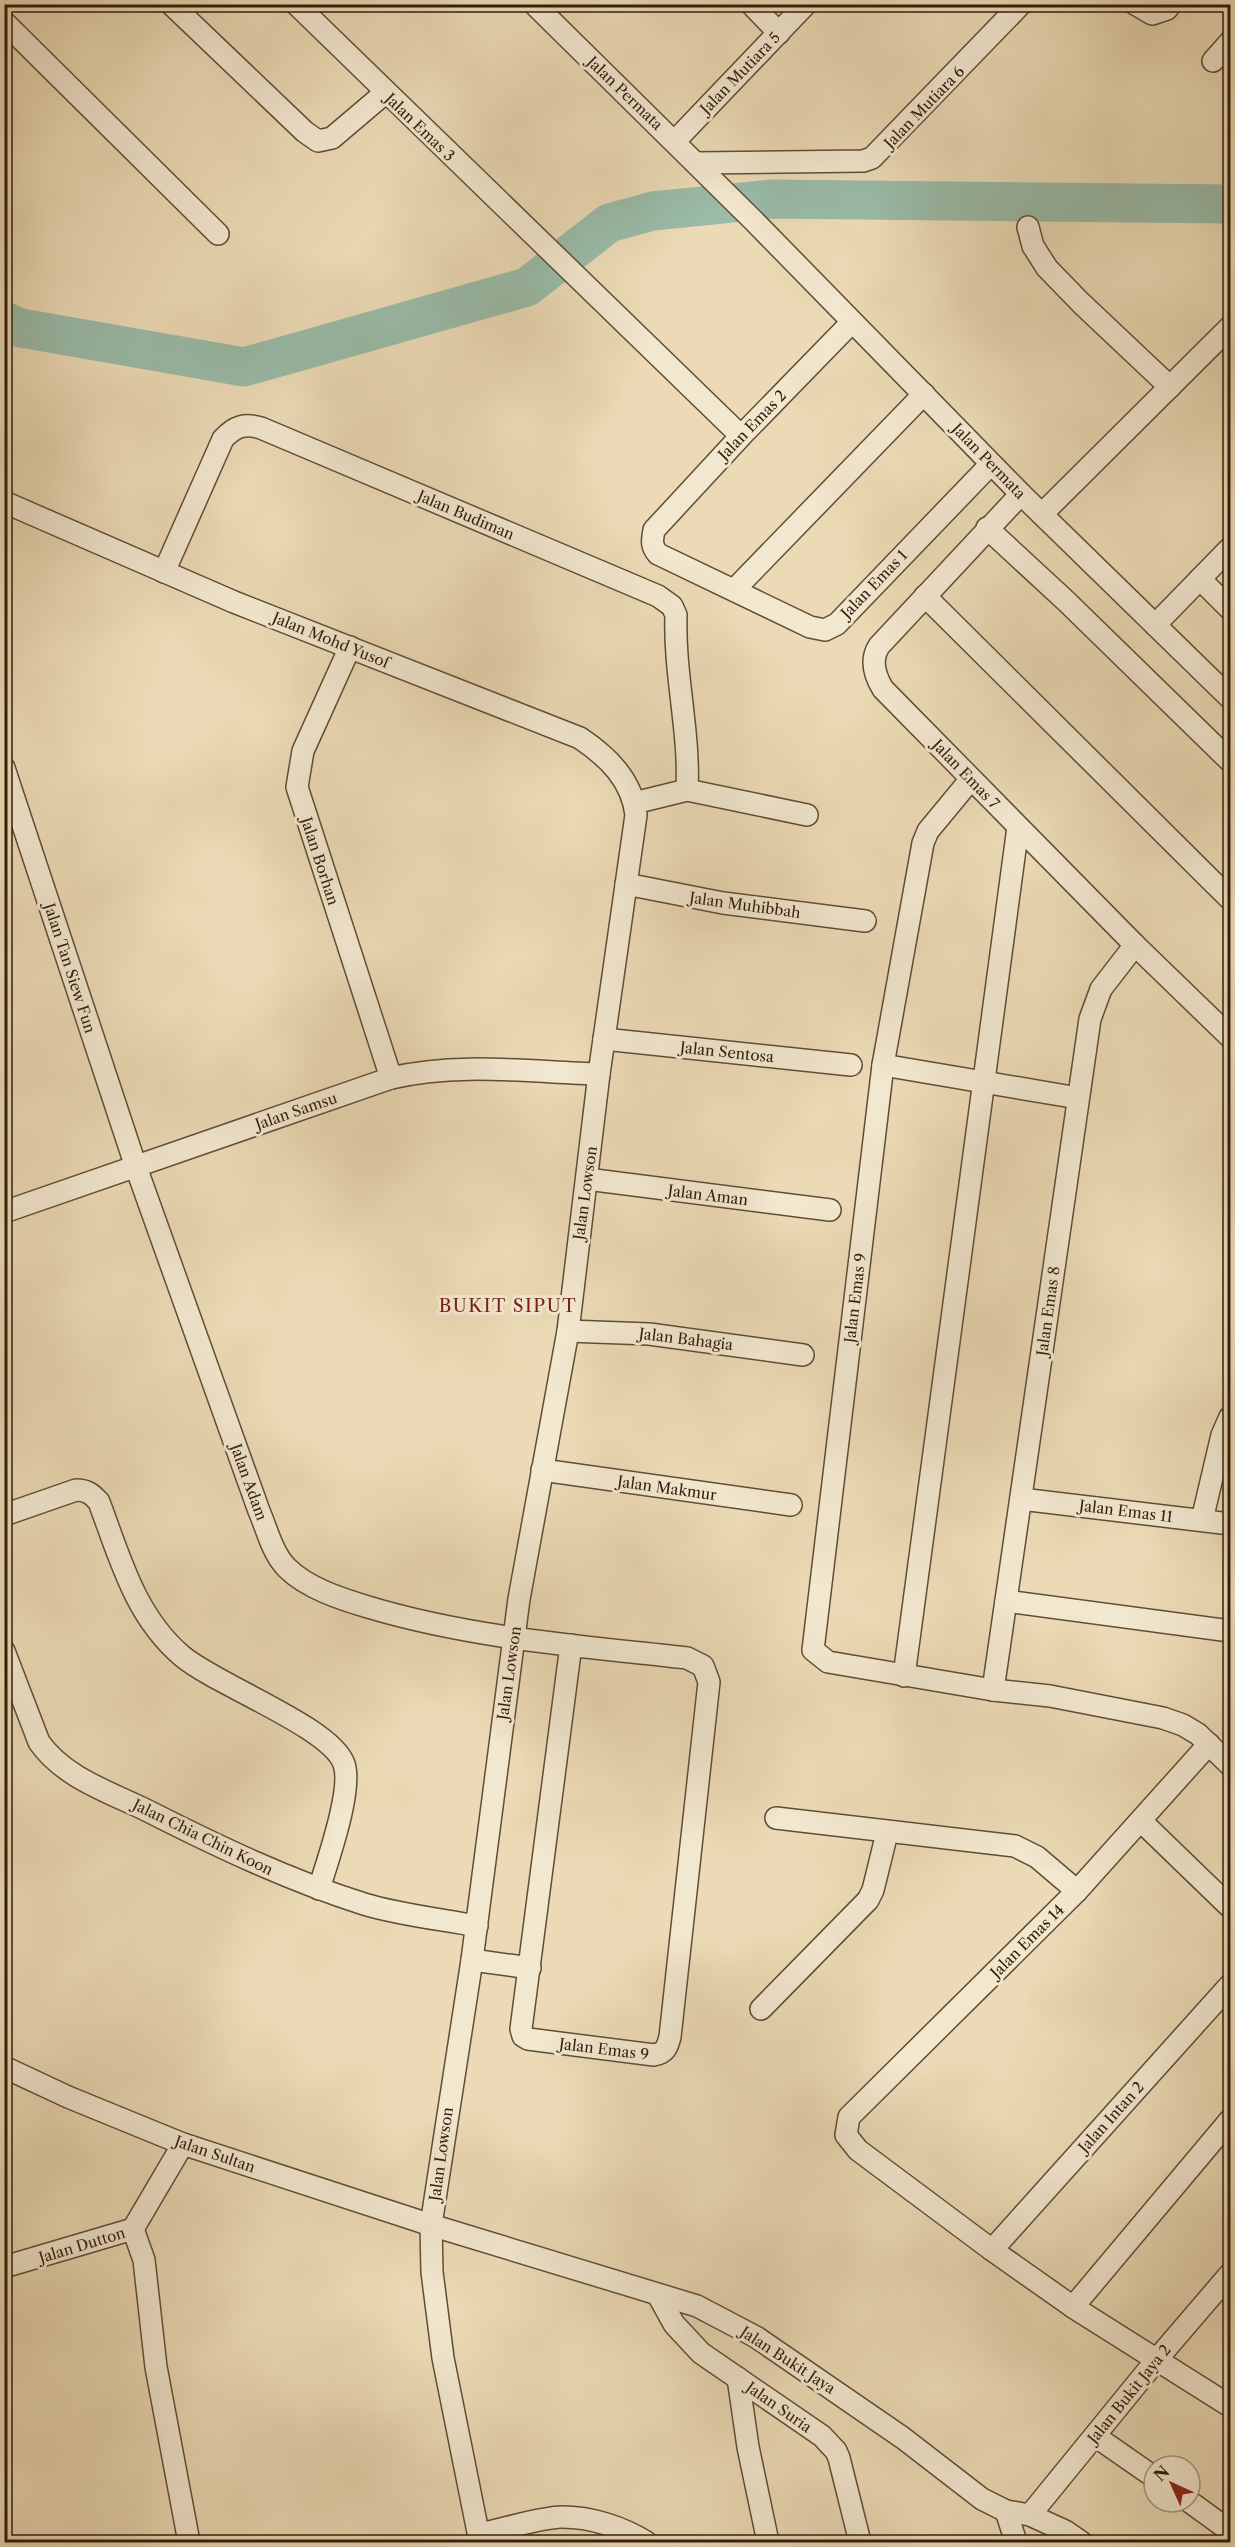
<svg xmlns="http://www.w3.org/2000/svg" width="1235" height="2547" font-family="'Libre Caslon Text',serif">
<rect width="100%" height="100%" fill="#ebdab5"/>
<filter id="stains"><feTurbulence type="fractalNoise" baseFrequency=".00333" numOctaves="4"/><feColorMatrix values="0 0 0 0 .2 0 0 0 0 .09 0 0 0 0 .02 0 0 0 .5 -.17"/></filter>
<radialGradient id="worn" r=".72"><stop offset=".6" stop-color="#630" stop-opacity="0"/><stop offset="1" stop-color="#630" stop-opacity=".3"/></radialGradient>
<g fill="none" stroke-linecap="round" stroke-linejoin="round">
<polyline stroke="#99bba8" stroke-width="39" points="4,321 21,328 244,367 527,287 609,223 653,211 772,199 1230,204"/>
<defs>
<g id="minor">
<polyline points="171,4 305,132 318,141 332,138 385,93"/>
<polyline points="296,4 741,436"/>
<polyline points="534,4 753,220 1021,494 1230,698"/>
<polyline points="751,4 779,33"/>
<polyline points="1135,4 1152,14 1167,9 1171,4"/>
<polyline points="4,22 218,234"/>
<polyline points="1213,61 1230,42"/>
<polyline points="675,141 806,4"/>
<polyline points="696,163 863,161 872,158 1021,4"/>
<polyline points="1028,227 1033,246 1047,268 1081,303 1170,387"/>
<path d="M852 322 741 436 654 530C652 541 651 546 658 554L810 627 825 630 837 624 991 464"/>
<path d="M1021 494 879 646C870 660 875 676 883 689L1135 945 1230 1037"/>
<path d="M4 502 234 602 580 738C608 757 632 780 636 815L599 1074 568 1331 519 1599 472 1960 431 2225 432 2272 443 2358 480 2542"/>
<polyline points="1042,514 1230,327"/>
<polyline points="987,528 1066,601 1230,761"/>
<path d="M164 572 223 439C235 426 245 423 261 428L658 596 672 606 676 615C674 675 690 731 687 790"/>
<polyline points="1200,579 1230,609"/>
<polyline points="734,590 924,394"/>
<polyline points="925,596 1230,899"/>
<polyline points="1155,625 1230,548"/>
<polyline points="350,647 303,751 297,787 391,1078"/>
<path d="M4 768 136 1167 259 1511C267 1529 272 1553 287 1568 307 1588 341 1599 368 1607 471 1638 580 1646 687 1658L703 1666 709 1682 670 2037C667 2048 665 2053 654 2055L528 2039 523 2036 521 2029 571 1645"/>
<polyline points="971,779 928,831 923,843 883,1065 813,1650 828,1662 993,1690 1050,1696 1163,1718 1183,1725 1198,1734 1230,1765"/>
<polyline points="634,803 687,790 807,815"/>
<polyline points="626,884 723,903 865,921"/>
<polyline points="604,1039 851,1065"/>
<polyline points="883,1065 1078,1098"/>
<polyline points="587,1179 830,1210"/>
<path d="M4 1212 391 1078C458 1062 530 1072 599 1074"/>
<polyline points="568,1331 649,1334 803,1355"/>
<polyline points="542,1470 791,1505"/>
<polyline points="1021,1499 1230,1524"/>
<path d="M4 1515 76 1490C87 1490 92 1494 99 1502 120 1558 135 1616 182 1656 216 1685 331 1727 344 1764 353 1790 327 1862 319 1889"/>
<polyline points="1202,1520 1222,1435 1230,1417"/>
<polyline points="1006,1601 1230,1631"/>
<path d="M4 1651 39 1742C63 1777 109 1792 146 1810 217 1846 288 1880 364 1904 400 1915 440 1919 477 1926"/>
<polyline points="904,1676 1018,827"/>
<polyline points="993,1690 1090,1019 1101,989 1135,945"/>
<polyline points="1209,1744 1077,1891 849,2117 846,2135 858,2150 992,2250 1073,2307 1230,2406"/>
<polyline points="776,1818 1015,1846 1037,1857 1077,1891"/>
<polyline points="1141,1821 1230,1907"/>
<polyline points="472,1960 530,1968"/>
<polyline points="761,2009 868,1900 873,1890 887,1833"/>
<polyline points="4,2067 68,2097 183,2144 431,2225 697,2306 756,2337 903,2438 982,2499 1006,2511 1030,2515 1065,2531 1081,2542"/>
<polyline points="133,2229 144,2260 156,2367 189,2542"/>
<polyline points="992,2250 1230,1985"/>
<polyline points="4,2267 133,2229 183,2144"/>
<polyline points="658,2295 674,2324 701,2353 822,2436 836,2451 839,2458 860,2542"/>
<polyline points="1073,2307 1230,2120"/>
<polyline points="738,2378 748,2447 768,2542"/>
<polyline points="1095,2436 1154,2477"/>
<polyline points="1190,2502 1230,2531"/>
<polyline points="1006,2511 1016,2542"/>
<polyline points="1030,2515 1158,2358 1230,2274"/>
<path d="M479 2534C501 2530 541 2517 562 2517 591 2517 622 2527 646 2542"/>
</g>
</defs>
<use href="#minor" stroke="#604d36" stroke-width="24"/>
<use href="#minor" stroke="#f2e7cf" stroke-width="21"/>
</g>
<g text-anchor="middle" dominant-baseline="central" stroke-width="6" stroke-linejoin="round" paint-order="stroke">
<g font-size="15" fill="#311e0b" stroke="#f2e7cf">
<text transform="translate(740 73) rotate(-46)">Jalan Mutiara 5</text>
<text transform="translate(625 93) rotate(44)">Jalan Permata</text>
<text transform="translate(924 107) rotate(-46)">Jalan Mutiara 6</text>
<text transform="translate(420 127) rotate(44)">Jalan Emas 3</text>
<text transform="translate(752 425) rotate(-46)">Jalan Emas 2</text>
<text transform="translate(989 461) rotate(46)">Jalan Permata</text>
<text transform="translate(466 515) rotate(23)">Jalan Budiman</text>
<text transform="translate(874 584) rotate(-46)">Jalan Emas 1</text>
<text transform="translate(331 640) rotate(22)">Jalan Mohd Yusof</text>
<text transform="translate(966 774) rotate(46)">Jalan Emas 7</text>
<text transform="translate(320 861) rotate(72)">Jalan Borhan</text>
<text transform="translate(745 905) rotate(8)">Jalan Muhibbah</text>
<text transform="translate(70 968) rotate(72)">Jalan Tan Siew Fun</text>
<text transform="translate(727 1052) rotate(6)">Jalan Sentosa</text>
<text transform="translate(296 1111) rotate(-19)">Jalan Samsu</text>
<text transform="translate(585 1193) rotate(-82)">Jalan Lowson</text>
<text transform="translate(708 1195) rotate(7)">Jalan Aman</text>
<text transform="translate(855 1298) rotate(-83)">Jalan Emas 9</text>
<text transform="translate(1048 1311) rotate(-82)">Jalan Emas 8</text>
<text transform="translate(686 1339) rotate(7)">Jalan Bahagia</text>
<text transform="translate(249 1482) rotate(70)">Jalan Adam</text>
<text transform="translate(667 1488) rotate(8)">Jalan Makmur</text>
<text transform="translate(1126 1511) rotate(7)">Jalan Emas 11</text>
<text transform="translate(509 1673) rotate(-82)">Jalan Lowson</text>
<text transform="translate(203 1837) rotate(26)">Jalan Chia Chin Koon</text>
<text transform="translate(1027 1941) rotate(-45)">Jalan Emas 14</text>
<text transform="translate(604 2049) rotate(7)">Jalan Emas 9</text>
<text transform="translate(1111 2117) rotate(-48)">Jalan Intan 2</text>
<text transform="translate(215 2154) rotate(19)">Jalan Sultan</text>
<text transform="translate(441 2154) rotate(-82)">Jalan Lowson</text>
<text transform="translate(82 2245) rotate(-17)">Jalan Dutton</text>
<text transform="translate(788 2360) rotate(33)">Jalan Bukit Jaya</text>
<text transform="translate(1129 2394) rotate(-51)">Jalan Bukit Jaya 2</text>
<text transform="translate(779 2407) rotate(35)">Jalan Suria</text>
</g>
<g font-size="18" letter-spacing="1.5" fill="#7a1f14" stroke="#f2e7cf">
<text x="508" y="1306">BUKIT SIPUT</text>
</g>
</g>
<rect width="1235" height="2547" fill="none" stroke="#ebdab5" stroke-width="24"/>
<rect x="6" y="6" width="1223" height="2535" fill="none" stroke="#311e0b" stroke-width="3"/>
<rect x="12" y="12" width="1211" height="2523" fill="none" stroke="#311e0b" stroke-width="1.5"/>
<g transform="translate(1172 2484) rotate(315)"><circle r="28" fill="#f2e7cf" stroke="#a59781" stroke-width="1.5"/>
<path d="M0-4.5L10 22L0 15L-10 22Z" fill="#8f2418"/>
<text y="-9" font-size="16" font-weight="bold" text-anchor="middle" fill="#311e0b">N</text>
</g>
<rect width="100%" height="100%" filter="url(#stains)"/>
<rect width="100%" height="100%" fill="url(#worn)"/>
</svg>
